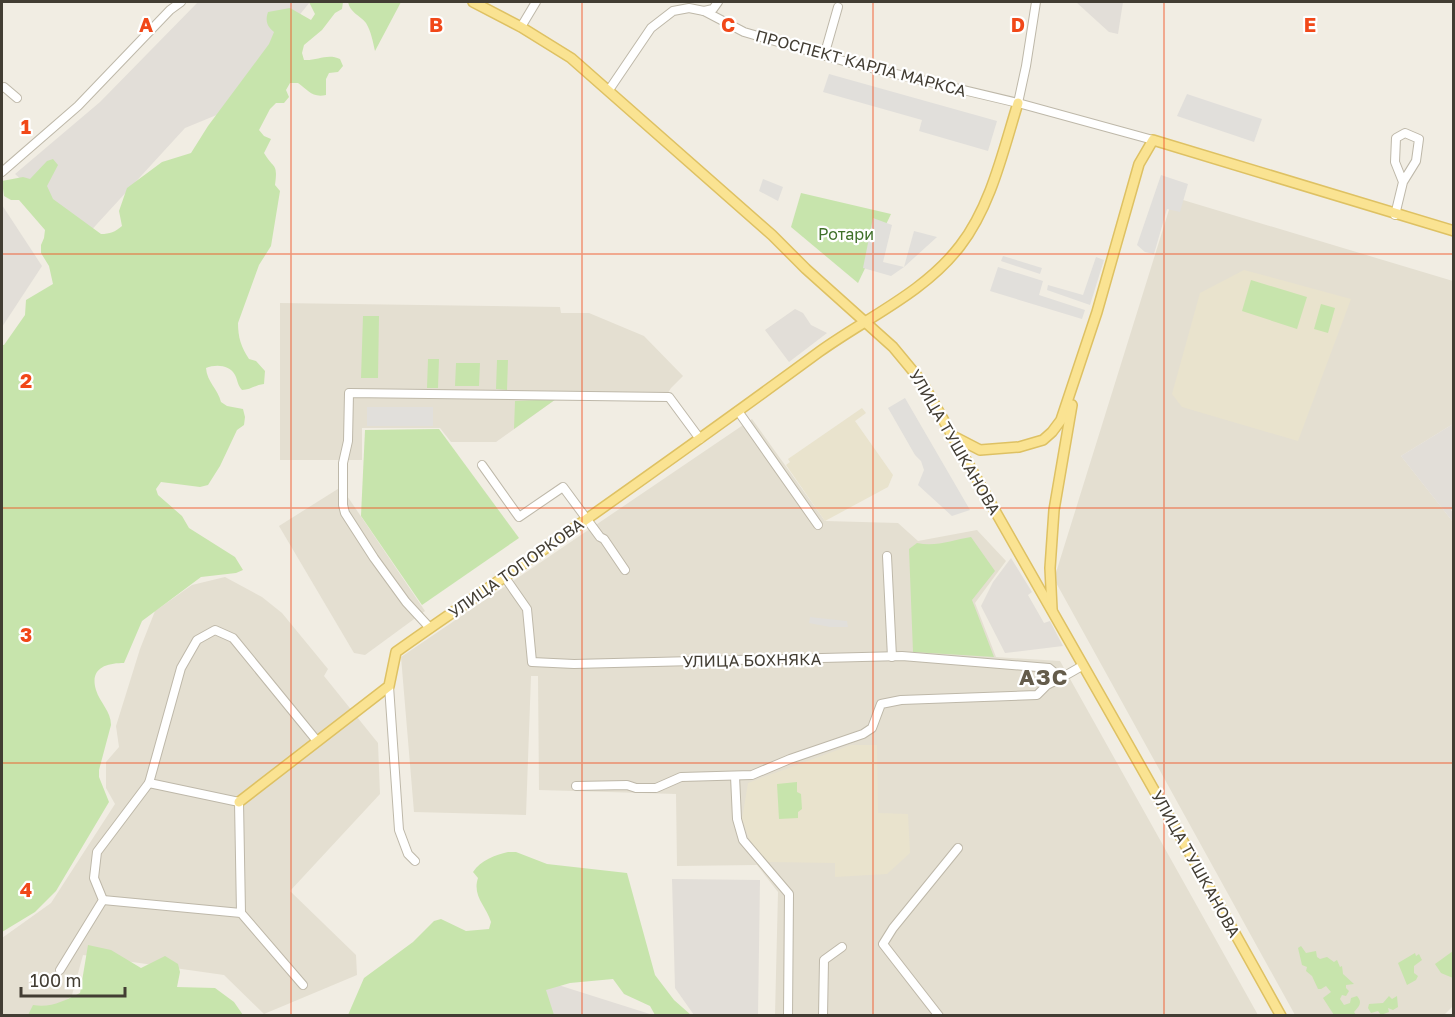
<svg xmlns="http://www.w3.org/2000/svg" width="1455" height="1017" font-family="'Golos Text',sans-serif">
<rect width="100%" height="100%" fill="#f1ede3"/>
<g fill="#e4dfd1">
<polygon points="1173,197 1453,281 1453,424 1401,456 1453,522 1454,1005 1444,1015 1295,1015 1054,579"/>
<polygon points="280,303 560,307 561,313 589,313 644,336 683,376 671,388 662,402 556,399 496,442 451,442 440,428 362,428 362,460 280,460"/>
<polygon points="752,419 825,521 898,523 918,541 977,530 1006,561 975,603 996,657 1060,661 1258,1015 775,1015 778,892 757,865 677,866 676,794 539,790 538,676 531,676 526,815 414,812 401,657"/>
<polygon points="341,487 425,611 365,655 354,653 279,526"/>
<polygon points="225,577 262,597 282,613 328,669 324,676 378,743 380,794 290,891 356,955 357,975 264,1014 224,975 83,955 72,995 50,1015 2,1016 2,938 51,903 115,804 106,788 106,762 119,747 116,726 140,649 155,611 192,585"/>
</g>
<g fill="#e2ded8">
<polygon points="198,2 310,2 219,114 185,128 86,236 15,174 100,102"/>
<polygon points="1076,2 1123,2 1118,34 1109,32"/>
<polygon points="2,205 42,266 2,327"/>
<polygon points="795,309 803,313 811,325 827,333 789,362 765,330"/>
<polygon points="1453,424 1454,508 1451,510 1453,513 1453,522 1401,456"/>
<polygon points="1011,558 1032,592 1028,595 1044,623 1050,621 1063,646 1005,653 981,606 993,582"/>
<polygon points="672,879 760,880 758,1015 694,1015 675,988"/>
<polygon points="555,984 653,1015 539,1015 536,991"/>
</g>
<g fill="#e9e3cd">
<polygon points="1244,270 1351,299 1298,441 1182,407 1172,394 1200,293"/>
<polygon points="862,408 866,413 855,421 893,475 888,487 825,521 786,465 790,462 788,459"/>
<polygon points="851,745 877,745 878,813 908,814 910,853 887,874 835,877 835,863 768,862 750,841 742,819 748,783"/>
</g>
<g fill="#c7e4ac">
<path d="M309 2H343L342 9 335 13 322 30 304 45 302 53 304 60C317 61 327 53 340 59L343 66 338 72 329 73 326 79V95C312 98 308 90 298 83H290L286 90 289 97 284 103H276L270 109 259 130 264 136 271 139 264 153C274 170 278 162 275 185L280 191 271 246 259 265 238 323C238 337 241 347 249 359L256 361 265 371 264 384C255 385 250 390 242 390 237 384 238 381 235 375 230 365 216 364 206 368 207 382 218 389 221 402L227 406 243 409 245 417 244 425 237 430 220 466 208 485 200 487 161 482 156 489 158 495 182 516 189 528 235 557 243 570 236 573 201 577 142 621 124 663C108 663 89 667 96 690 100 703 111 711 111 725L99 770V777L109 802 56 891 35 912 2 932V345H4L25 315 26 300 53 284 49 266 41 253V245L44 238 45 230 19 200H11L4 196 2 181 23 177 30 179 47 161 53 159 58 165 47 186 53 199 101 234C110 234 115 232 122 226L119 211 127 188 162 162 191 153 208 126 269 44 274 32C267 26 265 21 268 12L290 8 311 20 315 14Z"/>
<path d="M348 2H401L375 51C373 42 371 31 366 23 360 15 350 13 348 2Z"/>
<polygon points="801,193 891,214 858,283 791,227"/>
<polygon points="1251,280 1307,297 1297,329 1242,311"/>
<polygon points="1321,304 1335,308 1328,333 1314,329"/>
<polygon points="363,316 379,316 378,378 361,378"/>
<polygon points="428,359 439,359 438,388 427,388"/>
<polygon points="497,360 508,360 507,390 496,389"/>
<polygon points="456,363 480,363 479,386 455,386"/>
<polygon points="556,399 514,429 515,401"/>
<polygon points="439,429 519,538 422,605 361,516 365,430"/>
<path d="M971 537 995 571 972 600 994 657 913 652 909 549 917 543C936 547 953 540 971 537Z"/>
<polygon points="797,782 797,792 801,794 802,809 798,812 798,818 779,819 777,784"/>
<path d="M508 852H516L547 864 627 873 655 975 674 1000 691 1015H655L650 1006 624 994 613 979 570 983 546 990 554 1015H348L364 978 413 942 434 921 441 919 466 931 489 929 491 922C486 906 472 896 478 878L473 872C481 860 495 855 508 852Z"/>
<path d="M88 945 111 950 141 968 165 956 178 964 180 972 177 987 215 988 234 1002 243 1015H28L33 1005C51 1008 64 1001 80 993Z"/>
<path d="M1301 946 1306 953 1316 951 1317 957 1320 959 1327 957 1334 962 1337 960 1340 967 1342 966 1343 974 1354 984 1346 985V988L1349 991 1346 996 1342 995 1340 999 1344 1005 1350 1003 1351 998 1357 996C1363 1003 1359 1006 1354 1012L1356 1015H1334L1323 998 1331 992 1326 986 1321 989H1318L1312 976 1306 971 1307 967 1302 965 1298 948Z"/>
<polygon points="1453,951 1453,978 1441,973 1435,964"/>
<polygon points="1415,953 1416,956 1419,954 1422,960 1414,966 1414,973 1418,976 1416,980 1407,985 1398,963"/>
<polygon points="1389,996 1392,999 1397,996 1398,1007 1393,1010 1388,1008 1389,1012 1381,1015 1378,1011 1371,1013 1368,1008 1369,1004 1383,1003"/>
</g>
<g fill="#e1dfdb">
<polygon points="829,74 997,121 988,151 919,131 922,120 823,92"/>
<polygon points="1187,94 1262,119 1254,142 1177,116"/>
<polygon points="1161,175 1188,184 1180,212 1167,209 1154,254 1145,252 1137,245"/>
<polygon points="763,179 783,187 778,201 759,191"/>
<polygon points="873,218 892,225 883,262 904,267 914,231 937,237 904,267 891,276 863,268"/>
<polygon points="1003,256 1042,268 1040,274 1001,261"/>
<polygon points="1096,257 1104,260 1090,305 1047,290 1048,285 1083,295"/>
<polygon points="998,267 1043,281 1039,295 1085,310 1082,319 990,291"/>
<polygon points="905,398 970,510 952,516 918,485 924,470 921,461 915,455 888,408"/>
<rect x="367" y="407" width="66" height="19"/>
<polygon points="810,617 847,621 848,627 830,627 809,623"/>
</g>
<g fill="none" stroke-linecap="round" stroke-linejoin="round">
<defs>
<g id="minor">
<polyline points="704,11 713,9 718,2"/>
<polyline points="521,27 536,2"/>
<polyline points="824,56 838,7"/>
<polyline points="2,88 4,87 17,98"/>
<polyline points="609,90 651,28 673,11 689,8 704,11 744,32 854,64 1018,103 1153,140"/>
<polyline points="1018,103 1026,66 1036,2"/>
<polyline points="2,172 78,106 170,10 181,2"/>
<polyline points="1395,215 1403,182 1395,162 1396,138 1405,133 1419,139 1416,161 1403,182"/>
<polyline points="738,411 818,525"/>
<polyline points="482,465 519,517 563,487 600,537 604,539 625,570"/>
<polyline points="887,556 892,657"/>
<polyline points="504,576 527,609 532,662 574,664 902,656 1049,668 1061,678 1082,666"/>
<polyline points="430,628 406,602 374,558 345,513 343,505 343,463 348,441 349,393 669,397 700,439"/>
<polyline points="389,686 399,830 408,854 415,861"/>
<polyline points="735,776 737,819 743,840 789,894 788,1016"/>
<polyline points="149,783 239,802 241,913"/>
<polyline points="576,786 627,785 636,788 656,788 681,777 752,775 790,759 863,734 872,728 881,704 901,700 1037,695 1047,685 1061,678"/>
<polyline points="103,900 241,913 303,985"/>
<polyline points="60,970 103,900 94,878 97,852 149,783 181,668 197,640 215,630 233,638 317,741"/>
<polyline points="823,1016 824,960 842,947"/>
<polyline points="939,1016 883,944 893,928 958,848"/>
</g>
<g id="major">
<path d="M473 2 521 27 571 58 772 235 806 269 893 347 922 382C1041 593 1163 803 1281 1016"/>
<polyline points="953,436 980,450 1019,447 1043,440 1052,432 1061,420 1097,312 1139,164 1153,140 1454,231"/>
<polyline points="1052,609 1050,568 1054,510 1072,405"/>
<path d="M239 802 389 686 396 652C449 614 504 578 557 540 645 478 732 416 819 352 866 318 924 293 960 246 991 206 1003 151 1018 103"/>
</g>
</defs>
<use href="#minor" stroke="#beb8a9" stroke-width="10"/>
<use href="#major" stroke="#dec163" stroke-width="12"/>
<use href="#minor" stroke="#fff" stroke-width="8"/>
<use href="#major" stroke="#fae392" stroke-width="9"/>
</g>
<path fill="none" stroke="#f14819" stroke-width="1.5" stroke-opacity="0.55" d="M291 2V1016M582 2V1016M873 2V1016M1164 2V1016M2 254H1454M2 508H1454M2 763H1454"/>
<g text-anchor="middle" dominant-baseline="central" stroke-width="4.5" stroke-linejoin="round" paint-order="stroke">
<g font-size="16" fill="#423d33" stroke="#fff">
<text transform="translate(861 63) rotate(15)">ПРОСПЕКТ КАРЛА МАРКСА</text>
<text transform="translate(955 442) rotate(60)">УЛИЦА ТУШКАНОВА</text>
<text transform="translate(516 568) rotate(-35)">УЛИЦА ТОПОРКОВА</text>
<text transform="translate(752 660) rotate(-1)">УЛИЦА БОХНЯКА</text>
<text transform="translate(1196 864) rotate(61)">УЛИЦА ТУШКАНОВА</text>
</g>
<g font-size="16" fill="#40702a" stroke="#fff">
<text x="846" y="234">Ротари</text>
</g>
<g font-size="22" font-weight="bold" letter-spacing="1.5" fill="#645c4b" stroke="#fff">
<text x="1044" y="676">АЗС</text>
</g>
</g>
<g font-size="20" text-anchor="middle" font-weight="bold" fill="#f14819" stroke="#fff" stroke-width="4.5" stroke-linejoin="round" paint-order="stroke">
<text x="146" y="32">A</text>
<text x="436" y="32">B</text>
<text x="728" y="32">C</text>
<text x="1018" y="32">D</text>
<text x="1310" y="32">E</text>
<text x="26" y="134">1</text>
<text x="26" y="388">2</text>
<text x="26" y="642">3</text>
<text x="26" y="897">4</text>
</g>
<rect width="1455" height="1017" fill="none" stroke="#423d33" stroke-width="6"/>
<path d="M21 987v9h104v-9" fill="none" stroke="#423d33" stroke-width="3"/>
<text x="30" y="987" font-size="18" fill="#423d33" stroke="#ffffff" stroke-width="4.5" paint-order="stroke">100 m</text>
</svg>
